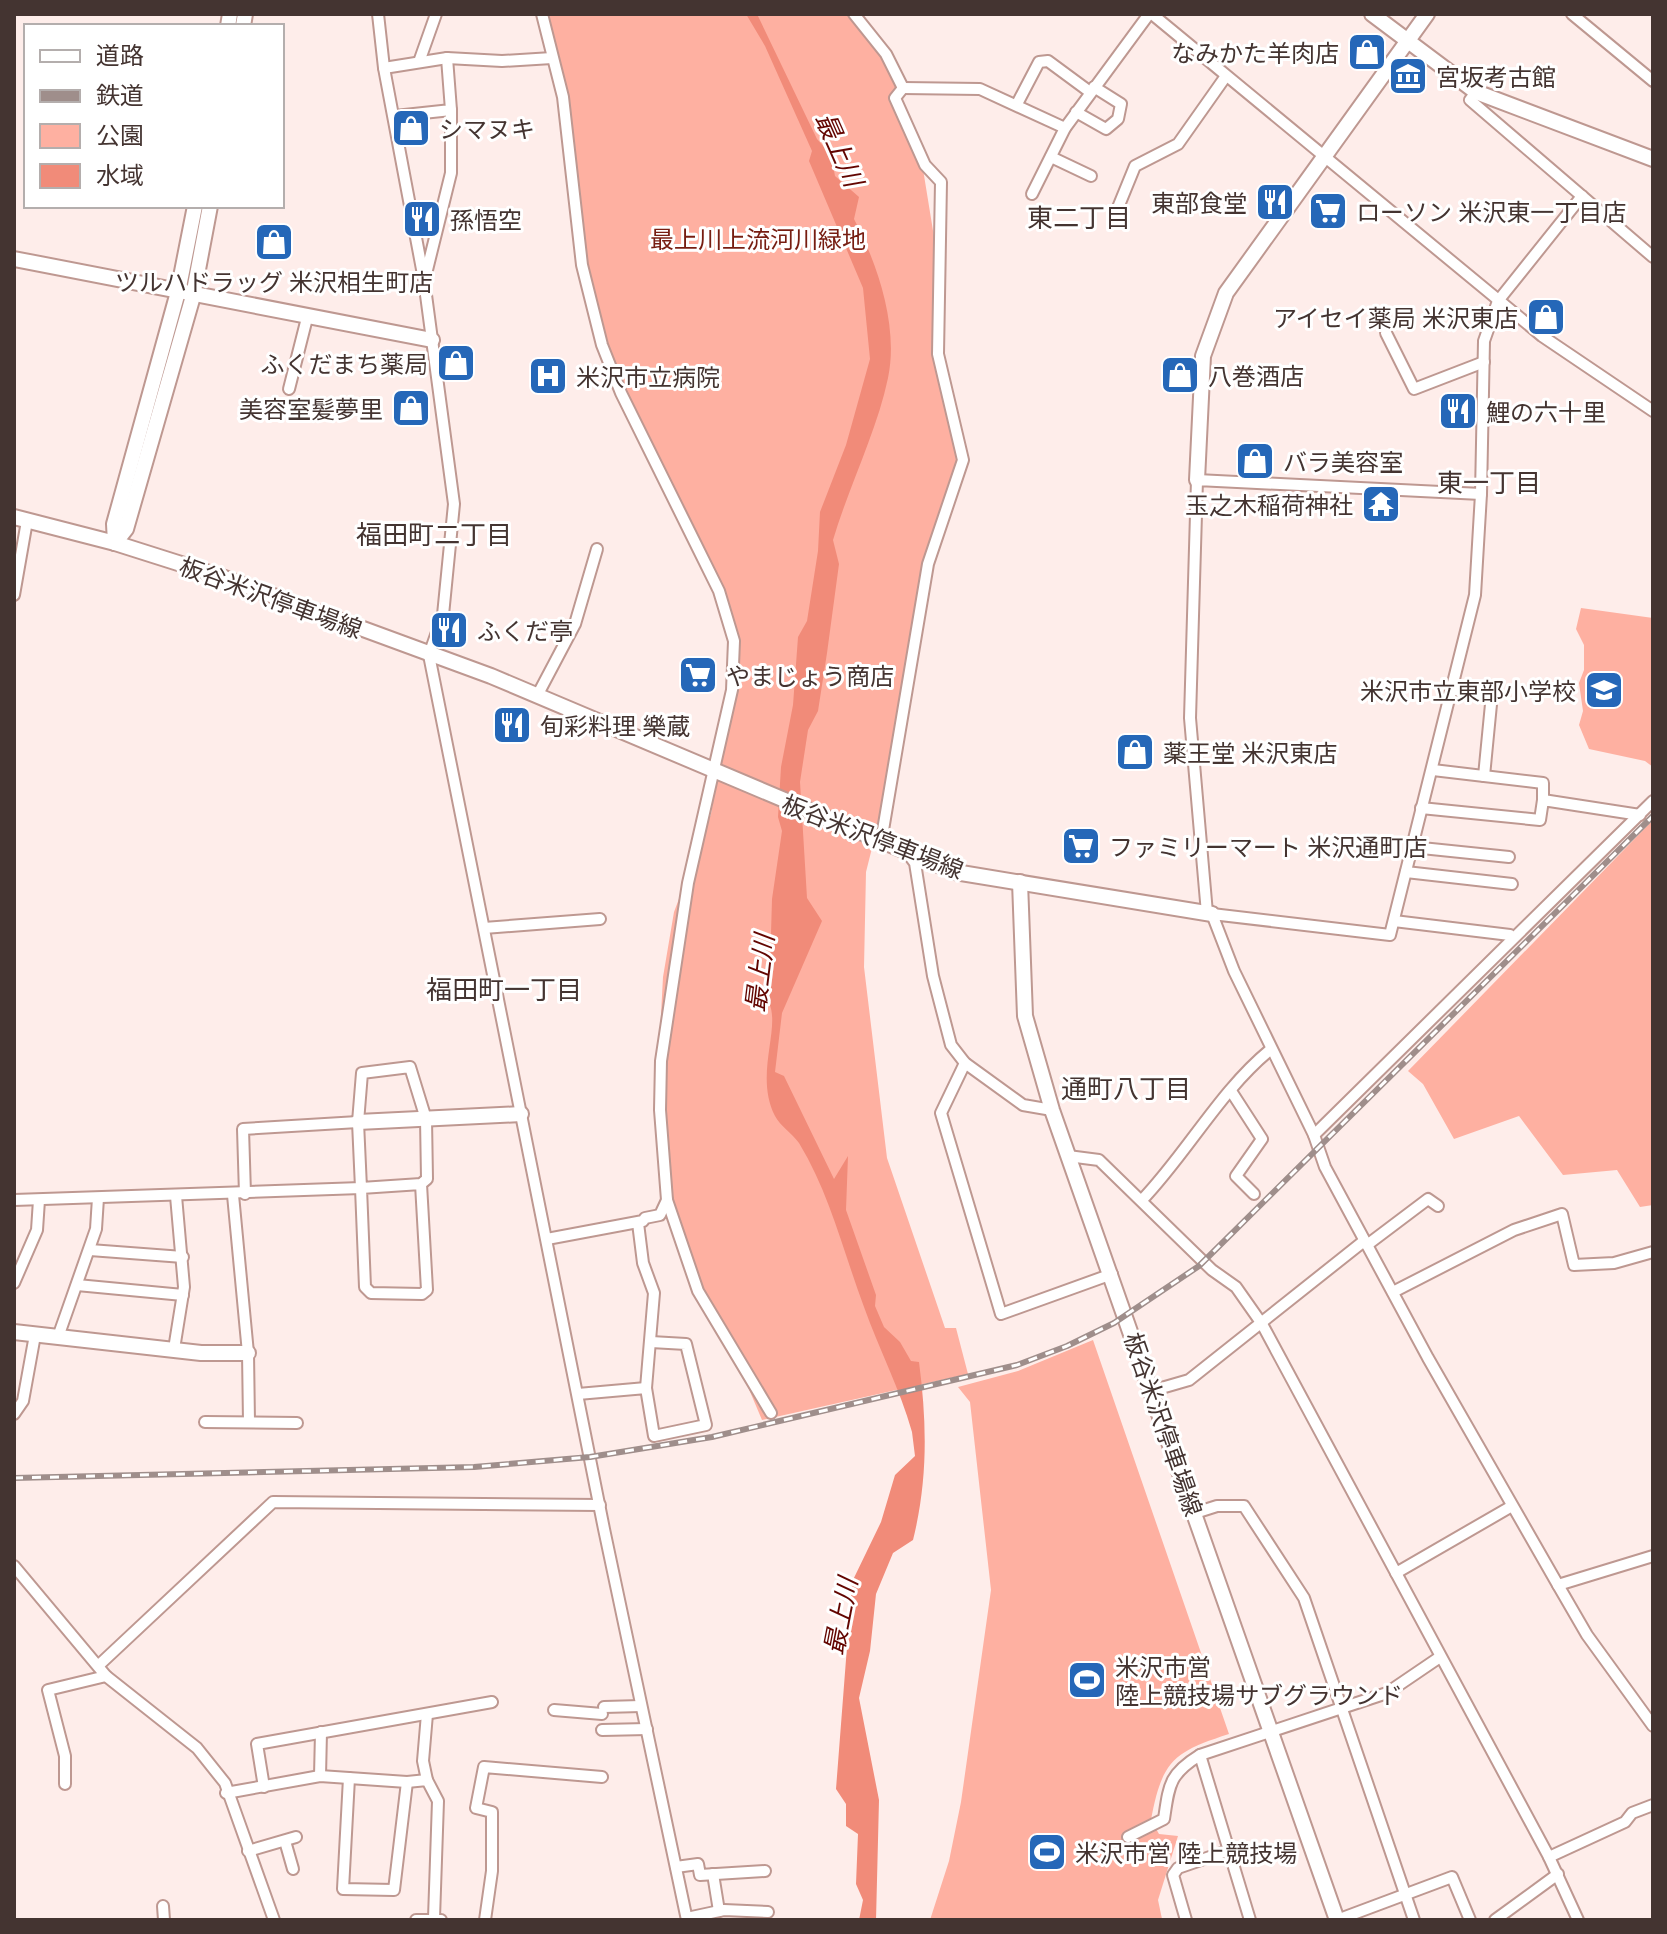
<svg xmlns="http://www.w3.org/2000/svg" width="1667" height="1934" font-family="Lato,'Noto Sans JP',sans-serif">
<rect width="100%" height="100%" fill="#feedea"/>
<g fill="#feb0a1">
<polygon points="544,14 850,14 885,59 899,88 893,98 922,163 935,243 935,356 959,458 926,563 882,808 866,872 864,967 887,1158 945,1328 956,1328 968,1374 762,1420 740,1368 694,1292 668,1222 656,1110 663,977 674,912 711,814 739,641 614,371 585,265 571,133"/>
<polygon points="1581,608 1653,618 1653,767 1645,761 1589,749 1579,725 1583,711 1579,683 1584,670 1584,645 1576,629"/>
<polygon points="1653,820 1653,1205 1640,1207 1617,1170 1563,1175 1519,1116 1454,1139 1423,1084 1408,1071"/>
<path d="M1093 1340 1229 1734C1173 1752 1162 1761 1151 1820L1159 1834 1178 1836 1158 1900 1162 1919 930 1920 949 1861 961 1802 991 1590 970 1402 958 1387 1018 1371Z"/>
</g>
<path fill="#f18b79" d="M746 14H757L817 139 831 155 835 176 859 197 854 219C877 263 899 326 888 378 877 431 849 486 833 540L839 564 827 653 818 711 808 730 800 782 807 898 822 921 782 1013 775 1072 784 1076 834 1179 848 1156 846 1210 876 1295 875 1306 884 1327 900 1342 911 1361 919 1362C927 1423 928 1480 913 1540L893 1553 876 1594 870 1651 859 1698 879 1800 876 1920H859L863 1900 856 1884 858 1834 846 1826V1804L836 1789 852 1582 881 1522 895 1475 915 1456 912 1432C900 1389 879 1349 864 1307 843 1251 830 1194 799 1143 792 1133 780 1126 775 1116 754 1075 781 1028 769 1003L772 899 782 831 778 817 781 767 793 705 798 637 807 621 818 551 820 512 846 445 870 359 863 288 809 161 812 151 765 46Z"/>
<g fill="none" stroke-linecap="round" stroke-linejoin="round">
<defs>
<g id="street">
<polyline points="378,14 384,68 424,280 454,504 443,615 429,655 604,1529 687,1920"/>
<polyline points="542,14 563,97 582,265 602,345 621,393 719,591 734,641 732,690 688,883 661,1061 660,1110 667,1200 698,1291 771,1413"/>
<polyline points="854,14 886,54 903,88"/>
<polyline points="1152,14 1542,336 1653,411"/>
<polyline points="1572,14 1653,81"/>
<polyline points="419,62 436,14"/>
<polyline points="384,68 447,58 502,61 552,58"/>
<polyline points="903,88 980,89 1065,128"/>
<polyline points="1476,92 1470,100 1653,257"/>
<polyline points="1017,104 1039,62 1048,61 1090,92"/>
<polyline points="1076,112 1106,129 1118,119 1121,104 1094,87"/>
<polyline points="395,116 451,110 447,58"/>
<polyline points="1051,157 1091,176"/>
<polyline points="1032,194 1065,128 1149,14"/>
<polyline points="1582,196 1498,301 1484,341 1481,494 1475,595 1390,935 1212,914 1234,971 1314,1135 1325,1167 1428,1358 1558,1585 1587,1635 1653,1726"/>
<polyline points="1115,215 1135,166 1178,144 1226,76"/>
<polyline points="426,274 451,173 451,110"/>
<polyline points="1386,333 1414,389 1484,362"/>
<polyline points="289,389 307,318"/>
<polyline points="14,595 27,521"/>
<polyline points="1453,690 1492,694 1484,776"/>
<polyline points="537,696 575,624 597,549"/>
<polyline points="1433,770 1543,783 1543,800"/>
<polyline points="1421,808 1540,820 1543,800 1640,815"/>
<polyline points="881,842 928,564 963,460 938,354 941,182 925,165 895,98 903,88"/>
<polyline points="1412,847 1509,857"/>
<polyline points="909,855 915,863 933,976 951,1045 965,1063 1023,1105 1052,1110"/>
<polyline points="1406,872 1512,884"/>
<polyline points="1207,913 1190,718 1197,480 1481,494"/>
<polyline points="1394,921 1510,935"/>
<polyline points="484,928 600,919"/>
<polyline points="965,1063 941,1113 1001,1314 1112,1274"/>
<polyline points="1231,1091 1262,1139 1236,1176 1254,1194"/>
<polyline points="1314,1135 1653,801"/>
<polyline points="1068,1156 1099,1160 1212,1270 1236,1287 1262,1324 1549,1857 1578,1920"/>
<polyline points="245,1194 243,1129 358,1122"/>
<polyline points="233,1195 248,1353 249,1422"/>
<polyline points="14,1200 361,1188 358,1122 362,1073 410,1067 426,1119 427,1179 421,1184 427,1290 422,1294 371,1293 365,1287 361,1188 421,1184"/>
<path d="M1142 1200C1187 1153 1220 1091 1270 1050"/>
<polyline points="638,1223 643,1263 654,1293 646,1388"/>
<polyline points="547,1239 643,1221 645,1218 660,1215 667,1200"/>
<polyline points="1367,1245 1428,1199 1438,1206"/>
<polyline points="90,1250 183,1257"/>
<polyline points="14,1283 37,1230 39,1200"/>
<polyline points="77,1285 183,1295"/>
<polyline points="1393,1292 1514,1230 1562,1214 1574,1265 1614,1263 1653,1252"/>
<polyline points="58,1337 96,1229 98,1198"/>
<polyline points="174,1349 184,1287 176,1196"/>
<polyline points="1151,1391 1189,1380 1364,1241"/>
<polyline points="578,1394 646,1388 654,1436 706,1425 686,1344 651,1342"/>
<polyline points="14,1414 23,1401 35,1335"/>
<polyline points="205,1422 297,1423"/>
<polyline points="1195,1513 1217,1506 1244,1506 1304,1598 1414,1920"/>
<polyline points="14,1566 106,1676 197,1748 225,1783 274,1920"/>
<polyline points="1396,1573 1512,1506"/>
<polyline points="1558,1585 1653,1556"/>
<polyline points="99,1665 273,1502 600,1505"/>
<polyline points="604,1707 641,1706"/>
<polyline points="554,1710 602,1714"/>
<polyline points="602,1730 647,1729"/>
<polyline points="1200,1755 1250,1920"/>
<polyline points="320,1776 321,1732"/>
<polyline points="349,1778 343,1889 394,1890 407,1782"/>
<polyline points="427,1780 423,1761 427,1714"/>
<polyline points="65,1784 65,1756 48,1690 106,1676"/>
<polyline points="264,1787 257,1744 492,1702"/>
<polyline points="226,1793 320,1776 407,1782 427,1780 438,1801 434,1918"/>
<path d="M1128 1837 1164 1819C1169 1785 1169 1774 1200 1755L1387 1693 1440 1657"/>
<polyline points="285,1841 293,1869"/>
<polyline points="248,1851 296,1837"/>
<polyline points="1549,1857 1625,1822 1632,1813 1653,1805"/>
<polyline points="676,1867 698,1864 700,1875 765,1871"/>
<polyline points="713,1874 719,1911"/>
<polyline points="163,1906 164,1920"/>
<polyline points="687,1918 724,1910 768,1912"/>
<polyline points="416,1920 441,1920"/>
<polyline points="485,1920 492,1871 492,1812 476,1808 484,1767 602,1777"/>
<polyline points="1186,1920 1173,1875 1178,1868 1227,1851"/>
<polyline points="1337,1920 1452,1877 1470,1920"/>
<polyline points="1495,1920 1558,1874"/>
</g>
<g id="secondary">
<polyline points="1372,14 1476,92 1653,159"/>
<polyline points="228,26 230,14"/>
<polyline points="243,26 245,14"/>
<polyline points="14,259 432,340"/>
<polyline points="1197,480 1203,356 1226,293 1427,14"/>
<polyline points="14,517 115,543 219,576 491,676 955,872 1212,914"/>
<polyline points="115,543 126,529 193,296 210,206"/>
<polyline points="115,543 114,524 178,292 195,206"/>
<polyline points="1020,882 1025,1016 1052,1110 1337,1920"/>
<polyline points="358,1122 521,1114"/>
<polyline points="14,1332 201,1353 248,1353"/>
</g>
</defs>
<use href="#street" stroke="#be9891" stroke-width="14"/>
<use href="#secondary" stroke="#be9891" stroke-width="18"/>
<use href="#street" stroke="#fff" stroke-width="10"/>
<use href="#secondary" stroke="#fff" stroke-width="14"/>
<defs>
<polyline id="rail" points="14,1478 474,1467 590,1457 712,1437 1017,1365 1067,1346 1114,1323 1199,1266 1653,816"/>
</defs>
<use href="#rail" stroke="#9f8e8b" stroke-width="6"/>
<use href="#rail" stroke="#fff" stroke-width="3" stroke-dasharray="9" stroke-linecap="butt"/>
</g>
<defs>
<symbol id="shop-square" viewBox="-11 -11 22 22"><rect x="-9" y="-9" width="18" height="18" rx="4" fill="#2567b8" stroke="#fff"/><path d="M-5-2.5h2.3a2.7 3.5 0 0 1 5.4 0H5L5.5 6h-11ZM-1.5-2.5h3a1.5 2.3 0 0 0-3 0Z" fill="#fff"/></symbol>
<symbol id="museum-square" viewBox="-11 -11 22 22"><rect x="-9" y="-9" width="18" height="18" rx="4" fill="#2567b8" stroke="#fff"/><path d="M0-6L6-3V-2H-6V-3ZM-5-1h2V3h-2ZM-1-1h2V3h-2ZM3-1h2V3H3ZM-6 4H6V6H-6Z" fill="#fff"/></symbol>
<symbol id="restaurant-square" viewBox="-11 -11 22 22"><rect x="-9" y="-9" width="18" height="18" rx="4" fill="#2567b8" stroke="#fff"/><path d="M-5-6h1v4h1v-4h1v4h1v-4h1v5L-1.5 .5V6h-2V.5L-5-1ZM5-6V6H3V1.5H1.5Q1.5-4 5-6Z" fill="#fff"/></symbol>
<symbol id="supermarket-square" viewBox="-11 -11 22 22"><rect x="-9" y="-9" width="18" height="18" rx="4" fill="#2567b8" stroke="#fff"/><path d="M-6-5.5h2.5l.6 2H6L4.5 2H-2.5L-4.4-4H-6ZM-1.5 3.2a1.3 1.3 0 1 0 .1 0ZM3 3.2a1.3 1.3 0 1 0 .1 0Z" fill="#fff"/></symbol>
<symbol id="hospital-square" viewBox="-11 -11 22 22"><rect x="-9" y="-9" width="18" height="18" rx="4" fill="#2567b8" stroke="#fff"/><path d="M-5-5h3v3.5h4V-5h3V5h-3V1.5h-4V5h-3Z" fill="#fff"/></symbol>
<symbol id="temple-square" viewBox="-11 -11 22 22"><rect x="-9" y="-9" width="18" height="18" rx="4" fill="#2567b8" stroke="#fff"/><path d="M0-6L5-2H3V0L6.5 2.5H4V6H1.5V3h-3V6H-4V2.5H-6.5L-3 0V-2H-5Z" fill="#fff"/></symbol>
<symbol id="school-square" viewBox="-11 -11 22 22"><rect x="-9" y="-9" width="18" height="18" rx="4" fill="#2567b8" stroke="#fff"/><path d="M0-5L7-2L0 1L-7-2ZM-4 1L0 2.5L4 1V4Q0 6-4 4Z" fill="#fff"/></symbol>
<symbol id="stadium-square" viewBox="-11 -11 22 22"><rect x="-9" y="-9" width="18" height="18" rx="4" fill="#2567b8" stroke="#fff"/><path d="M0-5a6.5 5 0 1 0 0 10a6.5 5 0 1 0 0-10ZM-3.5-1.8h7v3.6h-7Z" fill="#fff"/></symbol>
</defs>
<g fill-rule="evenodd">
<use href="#shop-square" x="1345" y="30" width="44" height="44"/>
<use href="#museum-square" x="1386" y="54" width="44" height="44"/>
<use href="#shop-square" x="389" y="106" width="44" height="44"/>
<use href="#restaurant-square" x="1253" y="180" width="44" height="44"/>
<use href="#supermarket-square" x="1306" y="189" width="44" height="44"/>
<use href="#restaurant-square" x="400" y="197" width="44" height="44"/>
<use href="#shop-square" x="252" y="220" width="44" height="44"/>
<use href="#shop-square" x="1524" y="295" width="44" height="44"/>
<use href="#shop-square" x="434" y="341" width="44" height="44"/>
<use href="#shop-square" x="1158" y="353" width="44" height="44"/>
<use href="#hospital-square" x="526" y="354" width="44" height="44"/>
<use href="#shop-square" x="389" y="386" width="44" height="44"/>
<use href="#restaurant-square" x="1436" y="389" width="44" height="44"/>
<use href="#shop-square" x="1233" y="439" width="44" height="44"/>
<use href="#temple-square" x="1359" y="482" width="44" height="44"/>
<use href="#restaurant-square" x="427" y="608" width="44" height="44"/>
<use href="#supermarket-square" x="676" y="653" width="44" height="44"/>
<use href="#school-square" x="1582" y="668" width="44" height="44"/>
<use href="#restaurant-square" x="490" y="703" width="44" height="44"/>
<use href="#shop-square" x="1113" y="730" width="44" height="44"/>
<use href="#supermarket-square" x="1059" y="824" width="44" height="44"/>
<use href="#stadium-square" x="1065" y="1658" width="44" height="44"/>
<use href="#stadium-square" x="1025" y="1830" width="44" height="44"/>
</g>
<g text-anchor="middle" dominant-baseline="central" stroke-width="6" stroke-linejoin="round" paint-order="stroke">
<g font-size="24" fill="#443431" stroke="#fff" text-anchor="start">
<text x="1339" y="52" text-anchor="end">なみかた羊肉店</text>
<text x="1436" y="76">宮坂考古館</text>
<text x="439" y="128">シマヌキ</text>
<text x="1247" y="202" text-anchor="end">東部食堂</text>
<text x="1356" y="211">ローソン 米沢東一丁目店</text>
<text x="450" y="219">孫悟空</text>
<text x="274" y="281" text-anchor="middle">ツルハドラッグ 米沢相生町店</text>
<text x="1518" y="317" text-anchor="end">アイセイ薬局 米沢東店</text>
<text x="428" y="363" text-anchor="end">ふくだまち薬局</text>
<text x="1208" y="375">八巻酒店</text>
<text x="576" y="376">米沢市立病院</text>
<text x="383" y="408" text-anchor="end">美容室髪夢里</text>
<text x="1486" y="411">鯉の六十里</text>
<text x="1283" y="461">バラ美容室</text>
<text x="1353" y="504" text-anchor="end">玉之木稲荷神社</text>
<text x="477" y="630">ふくだ亭</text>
<text x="726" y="675">やまじょう商店</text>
<text x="1576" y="690" text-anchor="end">米沢市立東部小学校</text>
<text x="540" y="725">旬彩料理 樂蔵</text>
<text x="1163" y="752">薬王堂 米沢東店</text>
<text x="1109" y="846">ファミリーマート 米沢通町店</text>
<text x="1115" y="1666">米沢市営<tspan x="1115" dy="28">陸上競技場サブグラウンド</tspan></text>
<text x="1075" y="1852">米沢市営 陸上競技場</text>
</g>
<g font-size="24" fill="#771d11" stroke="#fff">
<text x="758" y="238">最上川上流河川緑地</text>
</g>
<g font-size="24" fill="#443431" stroke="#fff">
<text transform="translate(271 597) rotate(20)">板谷米沢停車場線</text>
<text transform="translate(873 836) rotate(21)">板谷米沢停車場線</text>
<text transform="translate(1164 1424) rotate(71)">板谷米沢停車場線</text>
</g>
<g font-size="26" font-style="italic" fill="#630500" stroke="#fff">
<text transform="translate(840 149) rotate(66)">最上川</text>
<text transform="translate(759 973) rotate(-83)">最上川</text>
<text transform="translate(840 1616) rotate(-79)">最上川</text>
</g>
<g font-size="26" fill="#443431" stroke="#fff">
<text x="1079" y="217">東二丁目</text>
<text x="1489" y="482">東一丁目</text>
<text x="434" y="534">福田町二丁目</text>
<text x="504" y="989">福田町一丁目</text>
<text x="1126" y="1088">通町八丁目</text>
</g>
</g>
<rect width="1667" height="1934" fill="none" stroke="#443431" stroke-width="32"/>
<rect x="24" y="24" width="260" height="184" fill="#ffffff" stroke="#b4aead" stroke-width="2"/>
<rect x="40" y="50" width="40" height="12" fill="#ffffff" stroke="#b4aead" stroke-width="2"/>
<text x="96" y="64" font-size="24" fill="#443431">道路</text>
<rect x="40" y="90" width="40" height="12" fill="#9f8e8b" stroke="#b4aead" stroke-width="2"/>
<text x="96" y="104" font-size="24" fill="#443431">鉄道</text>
<rect x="40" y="124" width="40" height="24" fill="#feb0a1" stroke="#b4aead" stroke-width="2"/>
<text x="96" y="144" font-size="24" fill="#443431">公園</text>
<rect x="40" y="164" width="40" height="24" fill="#f18b79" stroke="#b4aead" stroke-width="2"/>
<text x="96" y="184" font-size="24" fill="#443431">水域</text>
</svg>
